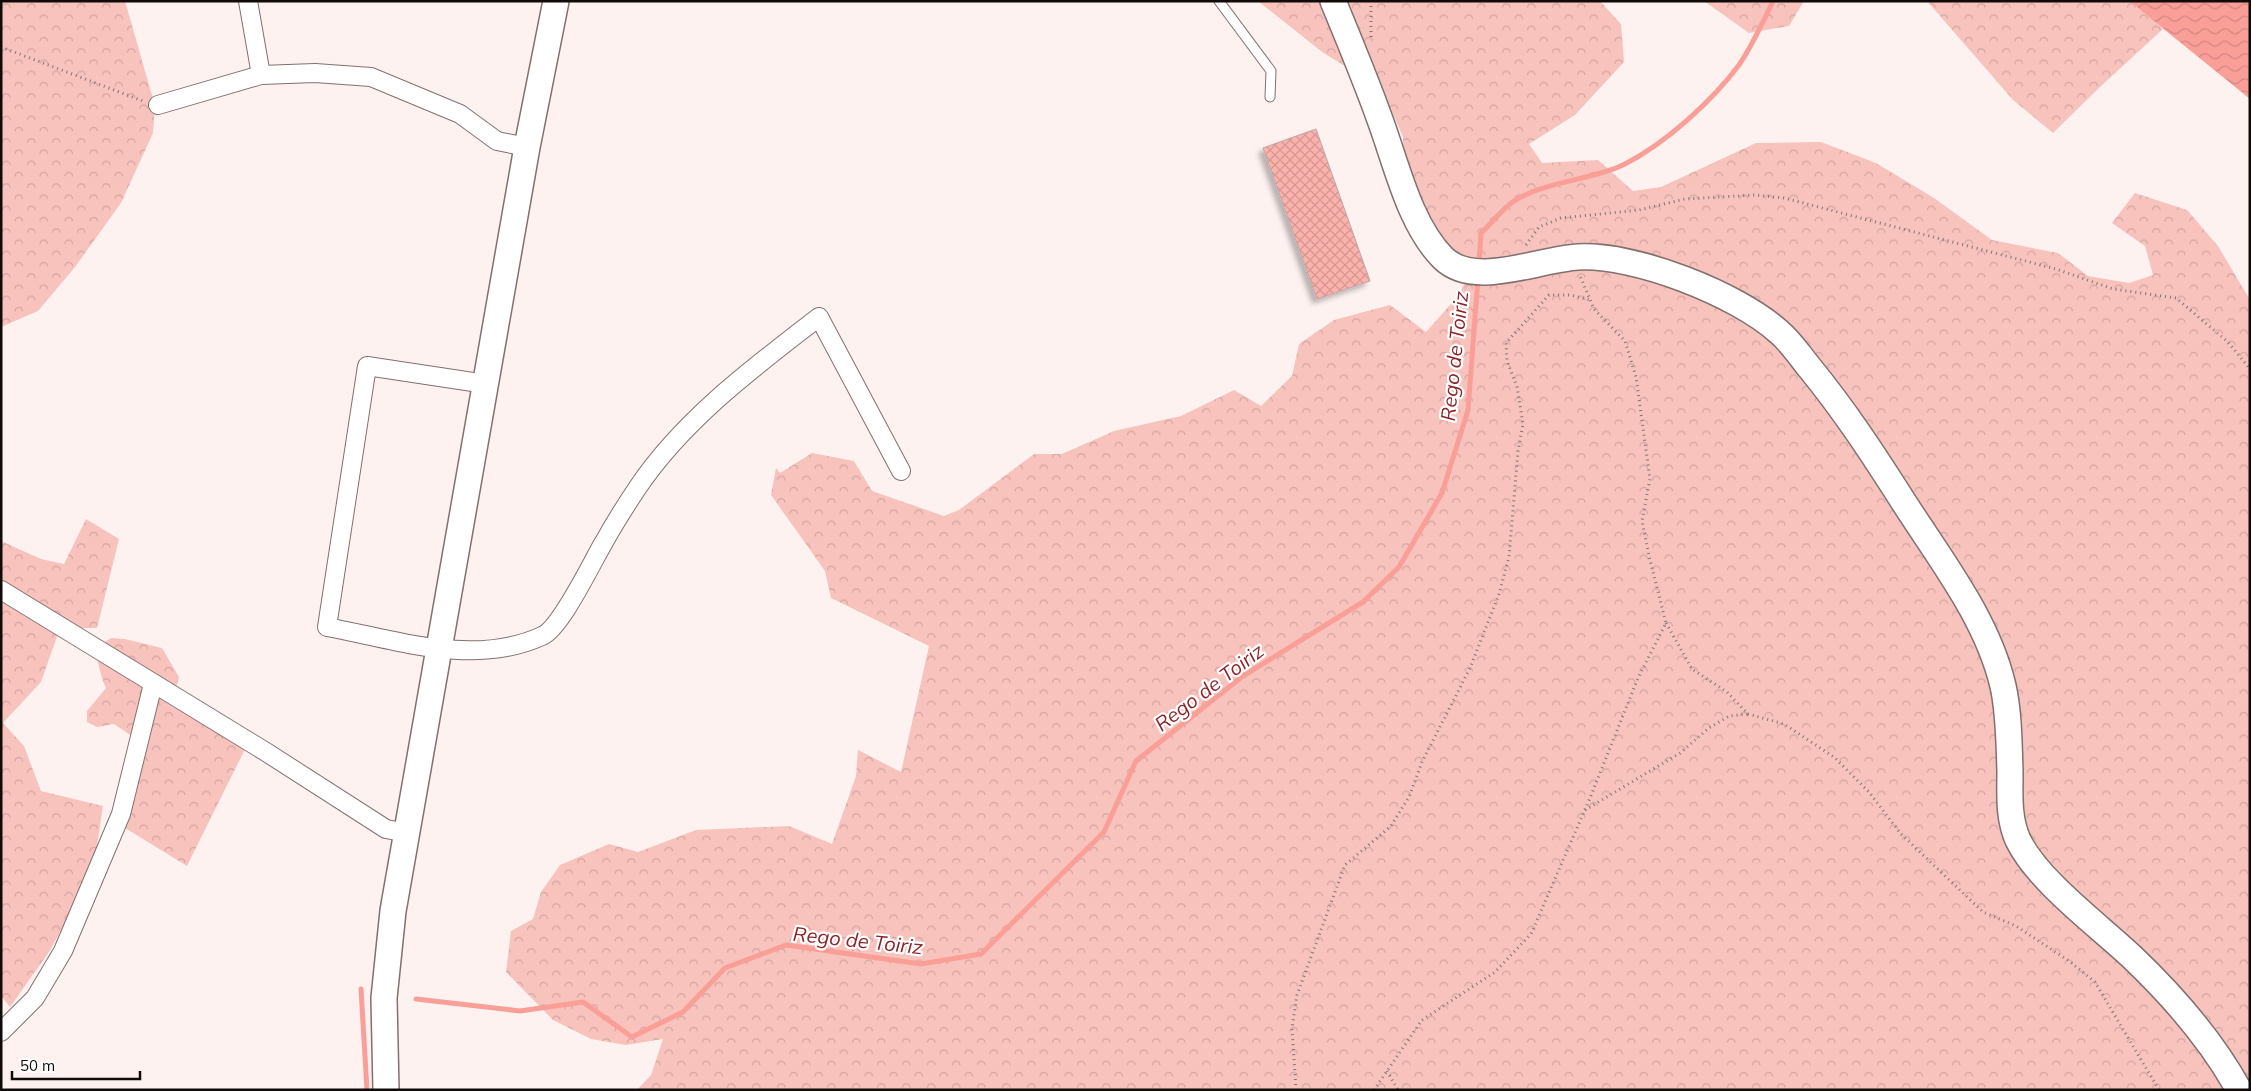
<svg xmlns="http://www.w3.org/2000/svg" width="2251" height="1091" font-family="Mulish,sans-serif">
<defs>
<pattern id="forest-crowns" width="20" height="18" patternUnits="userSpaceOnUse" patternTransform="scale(1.25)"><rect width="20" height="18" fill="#f8c2bd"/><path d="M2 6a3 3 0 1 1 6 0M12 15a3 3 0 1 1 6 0" fill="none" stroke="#d4a5a1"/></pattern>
<pattern id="water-waves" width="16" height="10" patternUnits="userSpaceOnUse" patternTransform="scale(1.25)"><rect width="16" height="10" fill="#fa9e98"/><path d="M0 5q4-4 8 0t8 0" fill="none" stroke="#d58782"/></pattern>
<pattern id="building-cross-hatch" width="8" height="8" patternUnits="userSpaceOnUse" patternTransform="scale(1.25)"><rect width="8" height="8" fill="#fcb2ac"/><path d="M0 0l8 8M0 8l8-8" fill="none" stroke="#d79893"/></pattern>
<filter id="shadow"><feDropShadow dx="-4.5" dy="4.5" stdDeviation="2.5" flood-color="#0004"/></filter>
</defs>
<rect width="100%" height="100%" fill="#fef2f1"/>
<g fill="url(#forest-crowns)">
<polygon points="1,1 125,1 155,106 153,133 121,203 75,267 38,311 1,327"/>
<polygon points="1258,1 1600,1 1621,24 1624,62 1575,115 1529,144 1542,163 1598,160 1633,191 1661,187 1756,143 1821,142 1876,163 1934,198 1992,240 2058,253 2088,276 2129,283 2153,275 2145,246 2112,223 2135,193 2187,210 2218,246 2250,300 2250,1090 637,1090 651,1075 663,1039 626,1045 591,1039 553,1020 506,972 511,931 533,919 541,892 560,865 609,844 638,852 696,830 789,826 832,844 856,776 858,750 901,772 929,646 831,598 825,571 771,495 776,468 780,473 812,453 854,461 872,491 944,516 959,510 1034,454 1062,454 1114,431 1181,416 1234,390 1261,406 1292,376 1299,344 1334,320 1390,305 1426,332 1458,296 1473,266 1449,247 1417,210 1404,174 1403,137 1382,89 1322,52"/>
<polygon points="1704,1 1804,1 1789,26 1749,33"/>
<polygon points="1927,1 2130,1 2163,29 2100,87 2053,133 2013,100"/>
<polygon points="86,519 119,539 97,628 60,628 41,682 3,723 24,746 41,791 103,806 93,872 49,952 10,1007 1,996 1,541 41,559 64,564"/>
<path d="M111 638 125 639 162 648 179 677 171 706 248 743 187 866 125 828 139 741 114 724 97 727 87 722V711L106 688C100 676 99 662 94 649Z"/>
</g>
<polygon fill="url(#water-waves)" points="2130,1 2250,1 2250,99 2144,13"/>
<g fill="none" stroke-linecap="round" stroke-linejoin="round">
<g stroke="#fa9e98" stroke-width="5">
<path d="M1479 265 1481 233C1492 223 1502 209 1514 201 1545 181 1594 180 1625 164 1666 143 1712 101 1739 65 1752 46 1763 22 1773 1"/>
<polyline points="361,989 367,1090"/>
<polyline points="416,999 520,1011 583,1002 632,1037 683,1012 725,968 786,945 921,964 981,954 1104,832 1136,761 1243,676 1363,602 1399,567 1442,493 1468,410 1478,278"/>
</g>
</g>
<polygon fill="url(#building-cross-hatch)" stroke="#baa8a6" filter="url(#shadow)" points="1316,129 1370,281 1317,299 1263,148"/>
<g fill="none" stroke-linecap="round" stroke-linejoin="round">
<defs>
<polyline id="lane" points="1219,1 1271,71 1270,97"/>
<g id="street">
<polyline points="248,1 261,75"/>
<polyline points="158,105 261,75 315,73 371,77 460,114 497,141 527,147"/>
<path d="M486 384 367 366 327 627C396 640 474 667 542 636 561 628 592 562 604 542 614 524 626 505 638 487 684 419 754 367 819 317L901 471"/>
<polyline points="1,590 266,752 386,829 407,833"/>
<polyline points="1,1032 35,998 63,951 121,814 153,684"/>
</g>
<g id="secondary">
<path d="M1333 1C1349 40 1365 78 1379 117 1396 162 1409 224 1443 258 1474 289 1539 259 1578 257 1635 254 1737 294 1779 332 1791 342 1800 356 1809 367 1845 411 1873 454 1903 501 1940 559 1987 618 2003 686 2009 712 2009 744 2010 771 2010 794 2008 818 2018 840 2038 881 2098 925 2132 957 2174 997 2211 1039 2239 1090"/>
<polyline points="386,1090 384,998 393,911 527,147 556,1"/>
</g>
</defs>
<use href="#lane" stroke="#81706e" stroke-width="11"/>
<use href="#street" stroke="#81706e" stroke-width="20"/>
<use href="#secondary" stroke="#81706e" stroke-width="28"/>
<g stroke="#7f7675" stroke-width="3" stroke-dasharray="1 4" stroke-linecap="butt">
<polyline points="1371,1 1371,38"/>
<polyline points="1,47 143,101"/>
<polyline points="1526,245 1539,227 1561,218 1639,210 1685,199 1755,195 1784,198 2056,269 2113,289 2176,298 2228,342 2250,369"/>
<polyline points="1666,623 1692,669 1727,692 1748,714 1784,724 1834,757 1869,792 1901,834 1983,912 2016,926 2069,961 2095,982 2159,1090"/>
<polyline points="1585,810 1680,753 1709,728 1729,716 1748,714"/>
<polyline points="1387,1071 1398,1090"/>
<polyline points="1296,1090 1292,1028 1297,995 1345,865 1391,826 1409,797 1422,762 1470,668 1499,594 1509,557 1518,451 1523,424 1517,387 1507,361 1506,343 1549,295 1570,295 1590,300"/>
<polyline points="1374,1090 1422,1020 1495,972 1531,934 1590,798 1638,678 1666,623 1649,556 1642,521 1650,479 1636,377 1625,341 1594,309 1580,276"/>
</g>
<use href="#lane" stroke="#fff" stroke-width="9"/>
<use href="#street" stroke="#fff" stroke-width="18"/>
<use href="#secondary" stroke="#fff" stroke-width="25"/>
</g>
<g text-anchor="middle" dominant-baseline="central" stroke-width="4.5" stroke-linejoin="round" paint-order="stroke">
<g font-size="20" font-style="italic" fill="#8c2326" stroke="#fff">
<text transform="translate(1454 356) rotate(-84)">Rego de Toiriz</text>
<text transform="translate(1209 687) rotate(-37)">Rego de Toiriz</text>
<text transform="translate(858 940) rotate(6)">Rego de Toiriz</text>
</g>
</g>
<rect width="2251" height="1091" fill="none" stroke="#100a09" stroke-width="5"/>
<path d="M12 1071v8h128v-8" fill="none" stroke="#100a09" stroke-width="2.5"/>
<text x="20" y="1071" font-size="15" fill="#100a09" stroke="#ffffff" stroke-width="4" paint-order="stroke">50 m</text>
</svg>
